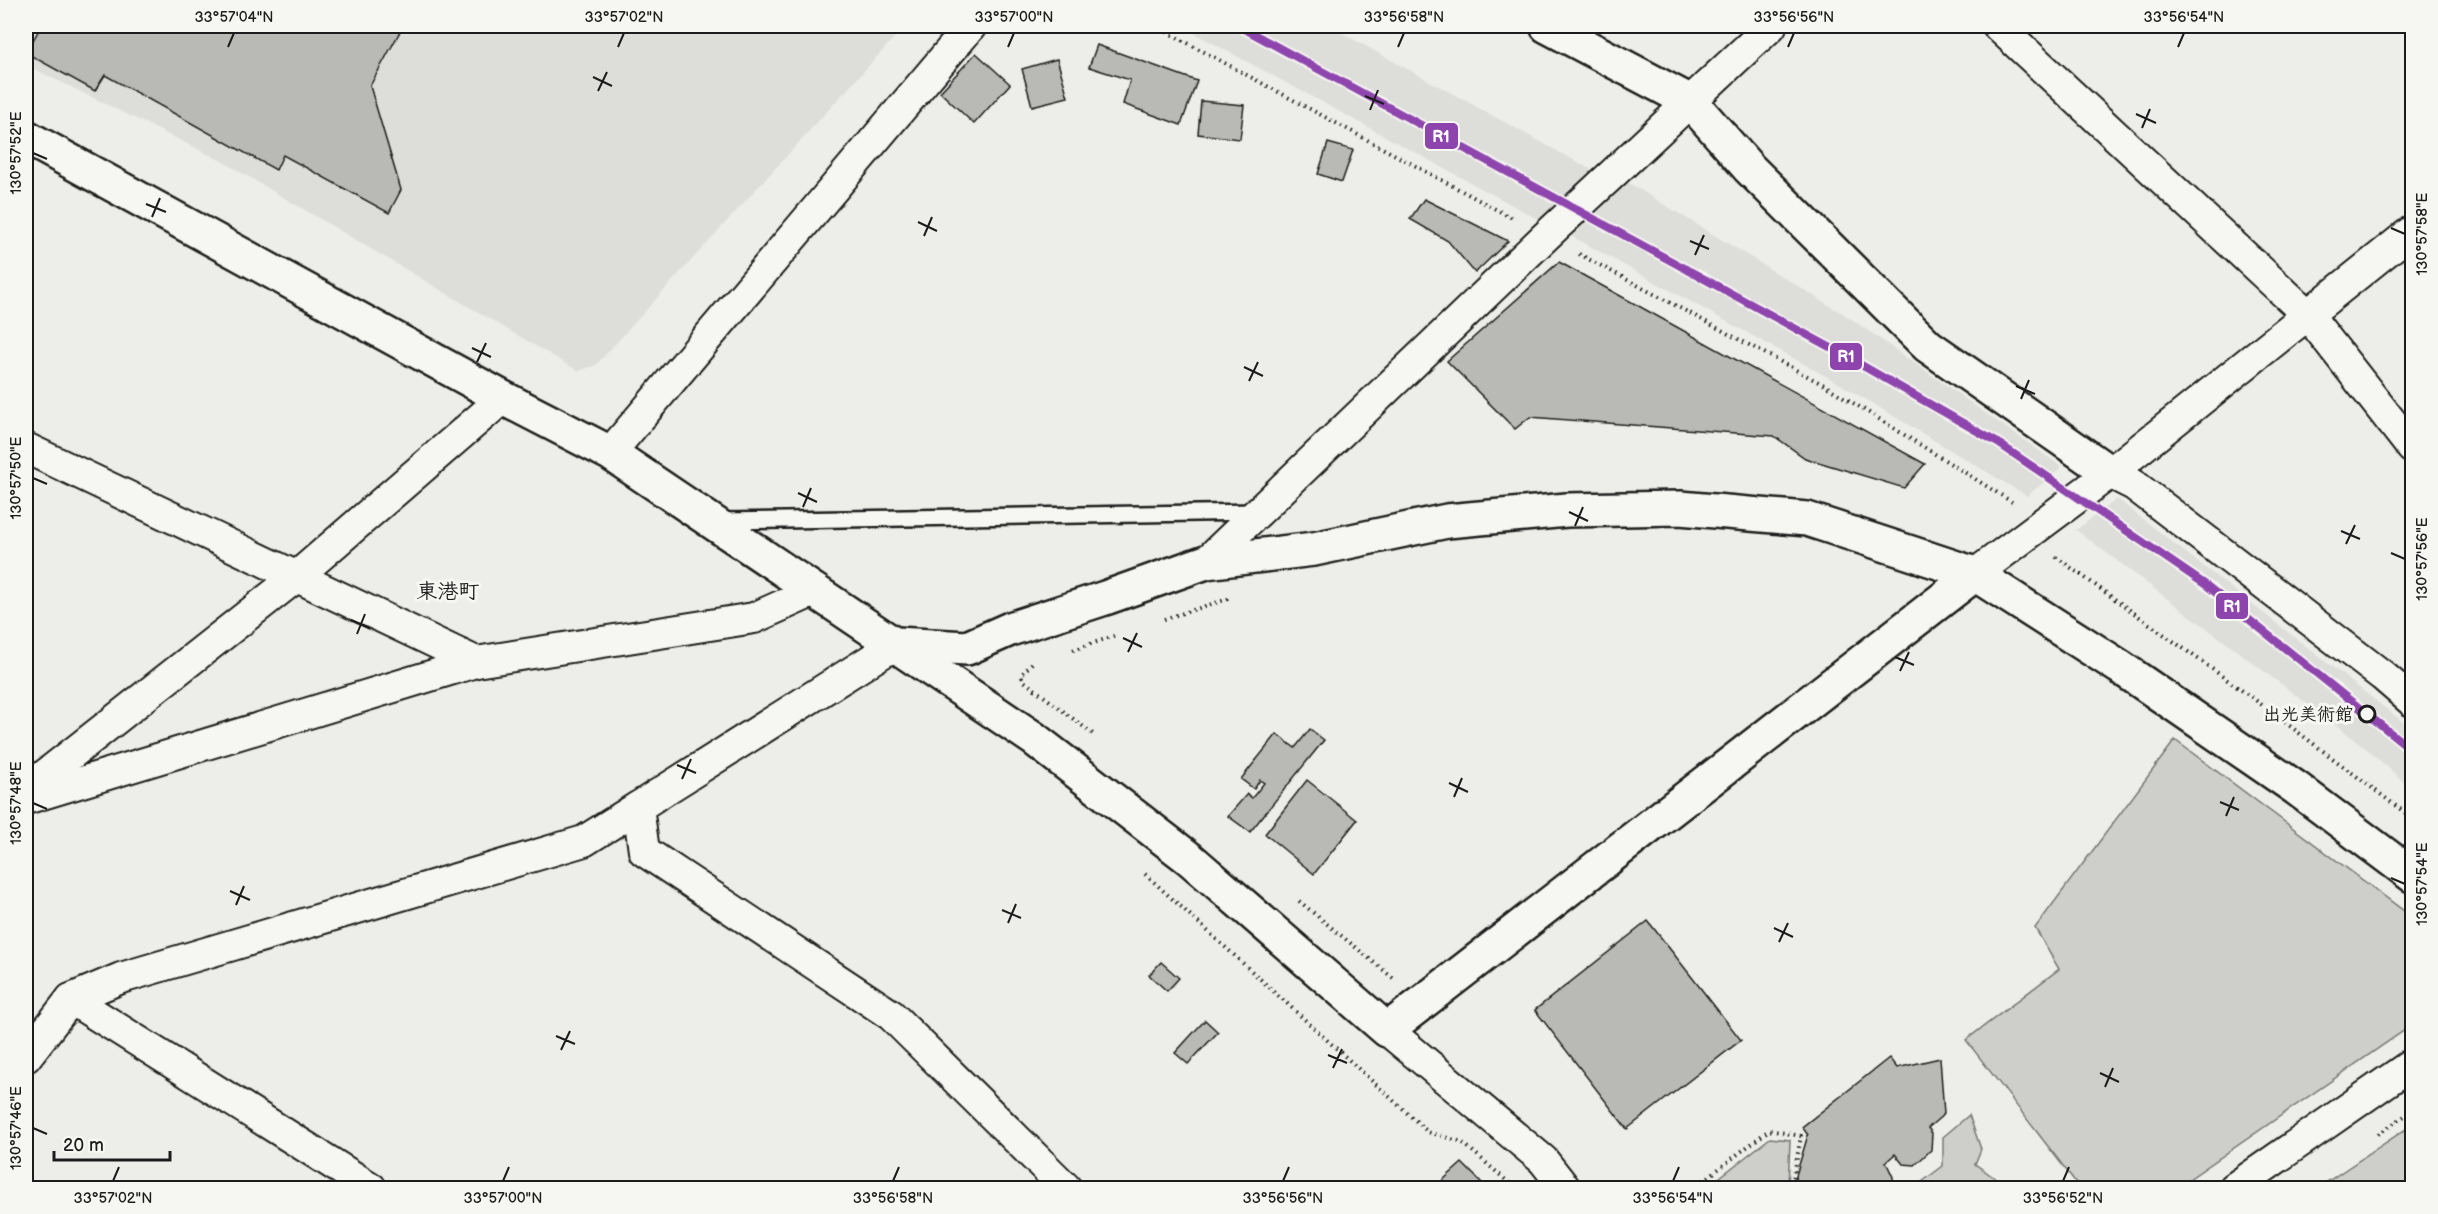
<svg xmlns="http://www.w3.org/2000/svg" width="2438" height="1214" font-family="'Balsamiq Sans','Klee One',sans-serif">
<rect width="100%" height="100%" fill="#edede9"/>
<filter id="ink" filterUnits="userSpaceOnUse"><feTurbulence type="fractalNoise" baseFrequency=".0167" numOctaves="2"/><feDisplacementMap in="SourceGraphic" scale="12" xChannelSelector="R" yChannelSelector="G"/><feConvolveMatrix kernelMatrix="1 2 1 2 8 2 1 2 1" color-interpolation-filters="sRGB"/></filter>
<g filter="url(#ink)">
<g fill="#ddddda">
<polygon points="26,26 905,26 596,365 578,371 220,160 26,65"/>
<polygon points="1181,26 1329,26 1599,174 1549,225"/>
<polygon points="1619,177 1850,318 2062,467 2027,496 1840,384 1562,231"/>
<polygon points="2117,499 2412,729 2412,789 2361,744 2076,530"/>
</g>
<g fill="#cececb" stroke="#757574" stroke-width="1.5">
<polygon points="2175,740 2412,917 2412,1025 2176,1188 2080,1188 1966,1040 2059,969 2035,928"/>
<polygon points="1969,1115 1981,1149 1975,1164 2009,1188 1914,1188 1943,1166 1943,1137"/>
<polygon points="2412,1125 2412,1188 2318,1188"/>
<polygon points="1770,1138 1790,1140 1788,1188 1706,1188"/>
</g>
<g fill="#b9b9b6" stroke="#1c1c1c" stroke-width="1.5">
<polygon points="41,26 403,26 370,86 401,190 389,213 283,155 276,170 105,75 95,91 26,53"/>
<polygon points="1097,45 1197,81 1181,125 1123,104 1130,80 1089,67"/>
<polygon points="976,53 1010,84 974,124 940,92"/>
<polygon points="1057,59 1068,97 1032,106 1022,69"/>
<polygon points="1201,101 1244,105 1240,139 1198,134"/>
<polygon points="1328,143 1353,150 1342,182 1318,174"/>
<polygon points="1424,199 1508,241 1475,273 1448,241 1410,219"/>
<polygon points="1559,262 1925,464 1904,488 1805,458 1774,436 1530,417 1515,429 1447,361"/>
<polygon points="1310,729 1324,740 1250,832 1228,816 1247,794 1252,798 1264,783 1260,780 1254,789 1241,779 1277,734 1295,748"/>
<polygon points="1307,780 1357,820 1314,874 1265,834"/>
<polygon points="1648,921 1741,1040 1627,1129 1535,1010"/>
<polygon points="1161,962 1179,978 1167,991 1149,975"/>
<polygon points="1205,1020 1218,1032 1188,1064 1175,1053"/>
<polygon points="1889,1058 1897,1068 1940,1058 1944,1114 1928,1128 1932,1133 1931,1150 1915,1165 1903,1164 1895,1154 1886,1162 1893,1177 1893,1185 1888,1188 1826,1188 1794,1182 1808,1135 1802,1127"/>
<polygon points="1462,1163 1487,1188 1434,1188"/>
</g>
<g fill="none" stroke-linecap="round" stroke-linejoin="round">
<defs>
<polyline id="lane" points="722,521 1256,512"/>
<g id="street">
<polyline points="1998,26 2308,315 2412,448"/>
<polyline points="26,448 476,662"/>
<polyline points="610,453 971,26"/>
<polyline points="2110,473 2134,485 2383,676 2412,701"/>
<polyline points="1206,562 1546,236 1771,26"/>
<polyline points="1975,574 2110,473 2412,231"/>
<polyline points="896,644 638,807 644,851 891,1015 1066,1188"/>
<polyline points="26,790 296,577 503,398"/>
<polyline points="26,799 476,662 754,618 816,590"/>
<polyline points="71,999 371,1188"/>
<polyline points="1387,1030 1543,1160 1565,1188"/>
<polyline points="26,1057 71,999 121,978 584,841 638,807"/>
<polyline points="2234,1188 2412,1064"/>
</g>
<g id="secondary">
<polyline points="1547,26 1691,102 1749,168 1928,346 2110,473"/>
<polyline points="26,137 503,398 610,453 1033,738 1190,859 1387,1030 1975,574"/>
<polyline points="896,644 967,648 1010,629 1105,598 1206,562 1314,549 1447,521 1567,510 1680,508 1807,519 1975,574 2120,667 2296,788 2412,875"/>
</g>
</defs>
<use href="#lane" stroke="#1c1c1c" stroke-width="20"/>
<use href="#street" stroke="#1c1c1c" stroke-width="34"/>
<use href="#secondary" stroke="#1c1c1c" stroke-width="38"/>
<g stroke="#1c1c1c" stroke-width="4" stroke-dasharray="1.5 4.5" stroke-linecap="butt">
<polyline points="1156,26 1514,219"/>
<polyline points="1579,254 1826,386 2012,502"/>
<polyline points="2056,557 2258,702 2412,818"/>
<polyline points="1164,619 1231,598"/>
<polyline points="1073,650 1114,636"/>
<polyline points="1032,663 1021,675 1024,681 1093,734"/>
<polyline points="1145,874 1428,1132 1462,1142 1515,1188"/>
<polyline points="1299,901 1393,978"/>
<polyline points="2378,1134 2412,1111"/>
<polyline points="1694,1188 1769,1130 1801,1136 1792,1185 1806,1188"/>
</g>
<use href="#lane" stroke="#f6f6f2" stroke-width="15"/>
<use href="#street" stroke="#f6f6f2" stroke-width="30"/>
<use href="#secondary" stroke="#f6f6f2" stroke-width="33"/>
<defs>
<polyline id="rail-1" points="1239,26 1835,350 1998,443 2206,585 2412,750"/>
</defs>
<use href="#rail-1" stroke="#f6f6f2" stroke-width="12"/>
<use href="#rail-1" stroke="#8e44ad" stroke-width="8"/>
</g>
</g>
<path fill="none" stroke="#1c1c1c" stroke-width="2" d="M228 47 234 33M618 47 624 33M1008 47 1014 33M1398 47 1404 33M1788 47 1794 33M2178 47 2184 33M593 77 612 86M598 91 607 72M1365 96 1384 104M1370 110 1378 90M2136 114 2156 123M2142 128 2150 109M33 153 47 159M146 204 166 212M152 217 160 198M918 222 937 231M2391 228 2405 234M924 236 932 217M1690 241 1709 249M1695 255 1704 235M472 348 491 357M477 362 486 343M1244 367 1263 376M1249 381 1258 362M2016 386 2035 394M2021 399 2029 380M33 478 47 484M798 493 817 502M803 507 811 488M1569 512 1588 521M1575 526 1583 507M2341 531 2360 539M2346 544 2355 525M2391 553 2405 559M351 620 370 628M357 634 365 614M1123 638 1142 647M1128 652 1137 633M1895 657 1914 665M1900 671 1909 652M677 765 696 773M682 779 691 759M1449 783 1468 792M1454 797 1462 778M2220 802 2239 810M33 803 47 809M2226 816 2234 797M2391 878 2405 884M230 891 250 900M236 905 244 886M1002 910 1021 918M1008 923 1016 904M1774 928 1793 937M1779 942 1788 923M556 1036 575 1044M561 1050 570 1031M1328 1055 1347 1063M1333 1068 1342 1049M2100 1073 2119 1082M2105 1087 2113 1068M33 1128 47 1134M113 1181 119 1167M503 1181 509 1167M893 1181 899 1167M1283 1181 1289 1167M1673 1181 1679 1167M2063 1181 2069 1167"/>
<circle fill="#f6f6f2" stroke="#1c1c1c" stroke-width="3" cx="2367" cy="714" r="8"/>
<g text-anchor="middle" dominant-baseline="central" stroke-width="6" stroke-linejoin="round" paint-order="stroke">
<g font-size="18" font-weight="bold" fill="#1c1c1c" stroke="#f6f6f2" text-anchor="end">
<text x="2353" y="714">出光美術館</text>
</g>
<g font-size="21" font-weight="bold" fill="#1c1c1c" stroke="#f6f6f2">
<text x="448" y="591">東港町</text>
</g>
</g>
<g stroke="#f6f6f2" stroke-width="2">
<rect x="1424" y="122" width="35" height="28" rx="6" fill="#8e44ad"/>
<rect x="1829" y="342" width="34" height="29" rx="6" fill="#8e44ad"/>
<rect x="2215" y="592" width="34" height="28" rx="6" fill="#8e44ad"/>
</g>
<g font-size="16" text-anchor="middle" font-weight="bold" fill="#fff">
<text x="1441" y="142">R1</text>
<text x="1846" y="362">R1</text>
<text x="2232" y="612">R1</text>
</g>
<rect width="2438" height="1214" fill="none" stroke="#f6f6f2" stroke-width="66"/>
<path d="M54 1151v9h116v-9" fill="none" stroke="#1c1c1c" stroke-width="3"/>
<text x="63" y="1151" font-size="18" fill="#1c1c1c" stroke="#f6f6f2" stroke-width="4.5" paint-order="stroke">20 m</text>
<rect x="33" y="33" width="2372" height="1148" fill="none" stroke="#1c1c1c" stroke-width="2"/>
<g font-size="15" text-anchor="middle" fill="#1c1c1c">
<text x="234" y="22">33°57'04"N</text>
<text x="624" y="22">33°57'02"N</text>
<text x="1014" y="22">33°57'00"N</text>
<text x="1404" y="22">33°56'58"N</text>
<text x="1794" y="22">33°56'56"N</text>
<text x="2184" y="22">33°56'54"N</text>
<text transform="translate(16 153) rotate(-90)" y="5">130°57'52"E</text>
<text transform="translate(2422 234) rotate(-90)" y="5">130°57'58"E</text>
<text transform="translate(16 478) rotate(-90)" y="5">130°57'50"E</text>
<text transform="translate(2422 559) rotate(-90)" y="5">130°57'56"E</text>
<text transform="translate(16 803) rotate(-90)" y="5">130°57'48"E</text>
<text transform="translate(2422 884) rotate(-90)" y="5">130°57'54"E</text>
<text transform="translate(16 1128) rotate(-90)" y="5">130°57'46"E</text>
<text x="113" y="1203">33°57'02"N</text>
<text x="503" y="1203">33°57'00"N</text>
<text x="893" y="1203">33°56'58"N</text>
<text x="1283" y="1203">33°56'56"N</text>
<text x="1673" y="1203">33°56'54"N</text>
<text x="2063" y="1203">33°56'52"N</text>
</g>
</svg>
